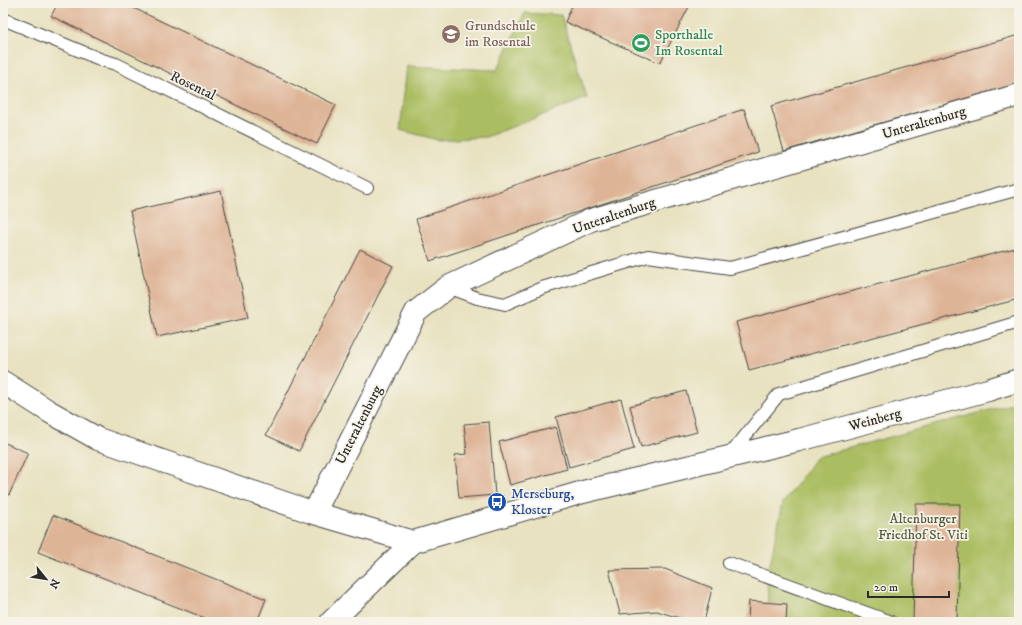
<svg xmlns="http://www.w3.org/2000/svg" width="1022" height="625" font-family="'IM FELL DW Pica',serif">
<rect width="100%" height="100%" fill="#f7f3e8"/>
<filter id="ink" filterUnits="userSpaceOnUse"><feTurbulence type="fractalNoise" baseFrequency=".025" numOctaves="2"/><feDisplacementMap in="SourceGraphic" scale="8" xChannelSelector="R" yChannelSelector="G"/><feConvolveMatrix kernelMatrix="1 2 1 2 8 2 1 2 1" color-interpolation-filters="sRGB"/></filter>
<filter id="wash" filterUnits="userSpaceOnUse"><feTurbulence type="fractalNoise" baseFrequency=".012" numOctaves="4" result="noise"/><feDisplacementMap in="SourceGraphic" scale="16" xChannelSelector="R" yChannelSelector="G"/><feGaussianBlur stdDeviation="0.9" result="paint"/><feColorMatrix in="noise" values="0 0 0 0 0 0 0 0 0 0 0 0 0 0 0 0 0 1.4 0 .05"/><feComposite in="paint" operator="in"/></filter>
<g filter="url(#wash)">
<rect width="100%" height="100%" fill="#e8e2c1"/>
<g fill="#aabd61" stroke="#6a7446">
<polygon points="525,13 561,15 587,98 486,137 438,140 400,130 407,66 497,70"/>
<polygon points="1019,402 1019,622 786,622 768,603 767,577 783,503 816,457"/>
</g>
<g id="blocks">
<g fill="#deb496">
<polygon points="58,3 123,3 336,105 317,144 51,16"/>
<polygon points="573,3 691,3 660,63 565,22"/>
<polygon points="1019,35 1019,83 784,151 771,106"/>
<polygon points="744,109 758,152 430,261 416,219"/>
<polygon points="221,191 248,318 157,337 130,211"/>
<polygon points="1019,247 1019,299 749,370 736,322"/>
<polygon points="360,249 393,266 299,451 266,435"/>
<polygon points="686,391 697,432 641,447 630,406"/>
<polygon points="621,399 634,449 569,467 556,417"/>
<polygon points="489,422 495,495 459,498 455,455 467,454 464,424"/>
<polygon points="556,427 567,469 510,485 499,442"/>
<polygon points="3,442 28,453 9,495 3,493"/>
<polygon points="916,504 960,504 957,622 913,622"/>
<polygon points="53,515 266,599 257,622 215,622 38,552"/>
<polygon points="665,569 712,588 704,622 692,622 657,611 620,614 609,570"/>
<polygon points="749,601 787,604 786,622 748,622"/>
</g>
</g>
</g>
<g filter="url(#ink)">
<use href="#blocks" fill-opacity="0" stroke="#474642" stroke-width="1"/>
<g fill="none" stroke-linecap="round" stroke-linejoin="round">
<defs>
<g id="service">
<polyline points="3,19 102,60 116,64 367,188"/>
<polyline points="448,287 477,298 505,304 542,288 648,256 730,268 1019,189"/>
<polyline points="730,455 779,394 1019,322"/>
<polyline points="729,563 891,622"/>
</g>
<g id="minor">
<polyline points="3,382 50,412 98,439 314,513 413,542 583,492 799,440 988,390 1019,380"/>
<polyline points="314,513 416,312 448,287 591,220 1019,95"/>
<polyline points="331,622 413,542"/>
</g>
</defs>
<use href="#service" stroke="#474642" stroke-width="14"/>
<use href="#minor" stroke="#474642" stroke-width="24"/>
<use href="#service" stroke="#fff" stroke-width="12"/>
<use href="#minor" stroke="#fff" stroke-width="22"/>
</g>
</g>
<defs>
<symbol id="school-disc" viewBox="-11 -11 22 22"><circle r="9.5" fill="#8d6e63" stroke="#f7f3e8"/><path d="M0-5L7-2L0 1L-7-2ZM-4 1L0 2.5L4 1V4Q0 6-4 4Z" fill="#fff"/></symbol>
<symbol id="stadium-disc" viewBox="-11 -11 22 22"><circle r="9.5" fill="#2e9e5b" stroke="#f7f3e8"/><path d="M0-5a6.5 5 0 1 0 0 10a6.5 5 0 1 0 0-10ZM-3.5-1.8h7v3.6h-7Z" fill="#fff"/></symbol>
<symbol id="bus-disc" viewBox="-11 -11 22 22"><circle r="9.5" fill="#1a4fb4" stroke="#f7f3e8"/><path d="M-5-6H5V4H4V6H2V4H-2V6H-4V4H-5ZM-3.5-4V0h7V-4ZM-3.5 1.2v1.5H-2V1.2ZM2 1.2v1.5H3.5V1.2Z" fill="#fff"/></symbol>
</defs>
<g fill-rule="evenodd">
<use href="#school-disc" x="440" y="23" width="22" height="22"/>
<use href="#stadium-disc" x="630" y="32" width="22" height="22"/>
<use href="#bus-disc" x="486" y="491" width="22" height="22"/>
</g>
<g text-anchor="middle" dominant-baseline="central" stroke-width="3.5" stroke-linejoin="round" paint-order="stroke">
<g font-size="14" fill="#785e54" stroke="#f7f3e8" text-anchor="start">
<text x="465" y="26">Grundschule<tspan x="465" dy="16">im Rosental</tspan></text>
</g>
<g font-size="14" fill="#27864d" stroke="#f7f3e8" text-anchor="start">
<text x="655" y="35">Sporthalle<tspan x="655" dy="16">Im Rosental</tspan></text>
</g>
<g font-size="14" fill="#2b2b2b" stroke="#f7f3e8">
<text transform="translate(193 86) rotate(26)">Rosental</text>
<text transform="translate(924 123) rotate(-16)">Unteraltenburg</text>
<text transform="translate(614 216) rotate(-19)">Unteraltenburg</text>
<text transform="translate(875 420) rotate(-15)">Weinberg</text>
<text transform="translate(359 425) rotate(-63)">Unteraltenburg</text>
</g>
<g font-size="14" fill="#164399" stroke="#f7f3e8" text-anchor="start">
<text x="511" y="494">Merseburg,<tspan x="511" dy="16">Kloster</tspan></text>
</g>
<g font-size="14" fill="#51573b" stroke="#f7f3e8">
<text x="923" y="519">Altenburger<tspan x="923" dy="16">Friedhof St. Viti</tspan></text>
</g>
</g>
<rect width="1022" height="625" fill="none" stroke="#f7f3e8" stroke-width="16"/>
<g transform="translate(46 579) rotate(120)" stroke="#f7f3e8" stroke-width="3" paint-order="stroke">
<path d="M0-3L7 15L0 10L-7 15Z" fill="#2b2b2b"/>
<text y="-6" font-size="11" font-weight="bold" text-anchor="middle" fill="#2b2b2b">N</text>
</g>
<path d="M868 591v6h81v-6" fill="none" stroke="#2b2b2b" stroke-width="2"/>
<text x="874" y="591" font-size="12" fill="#2b2b2b" stroke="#f7f3e8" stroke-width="3" paint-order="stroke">20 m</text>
</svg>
